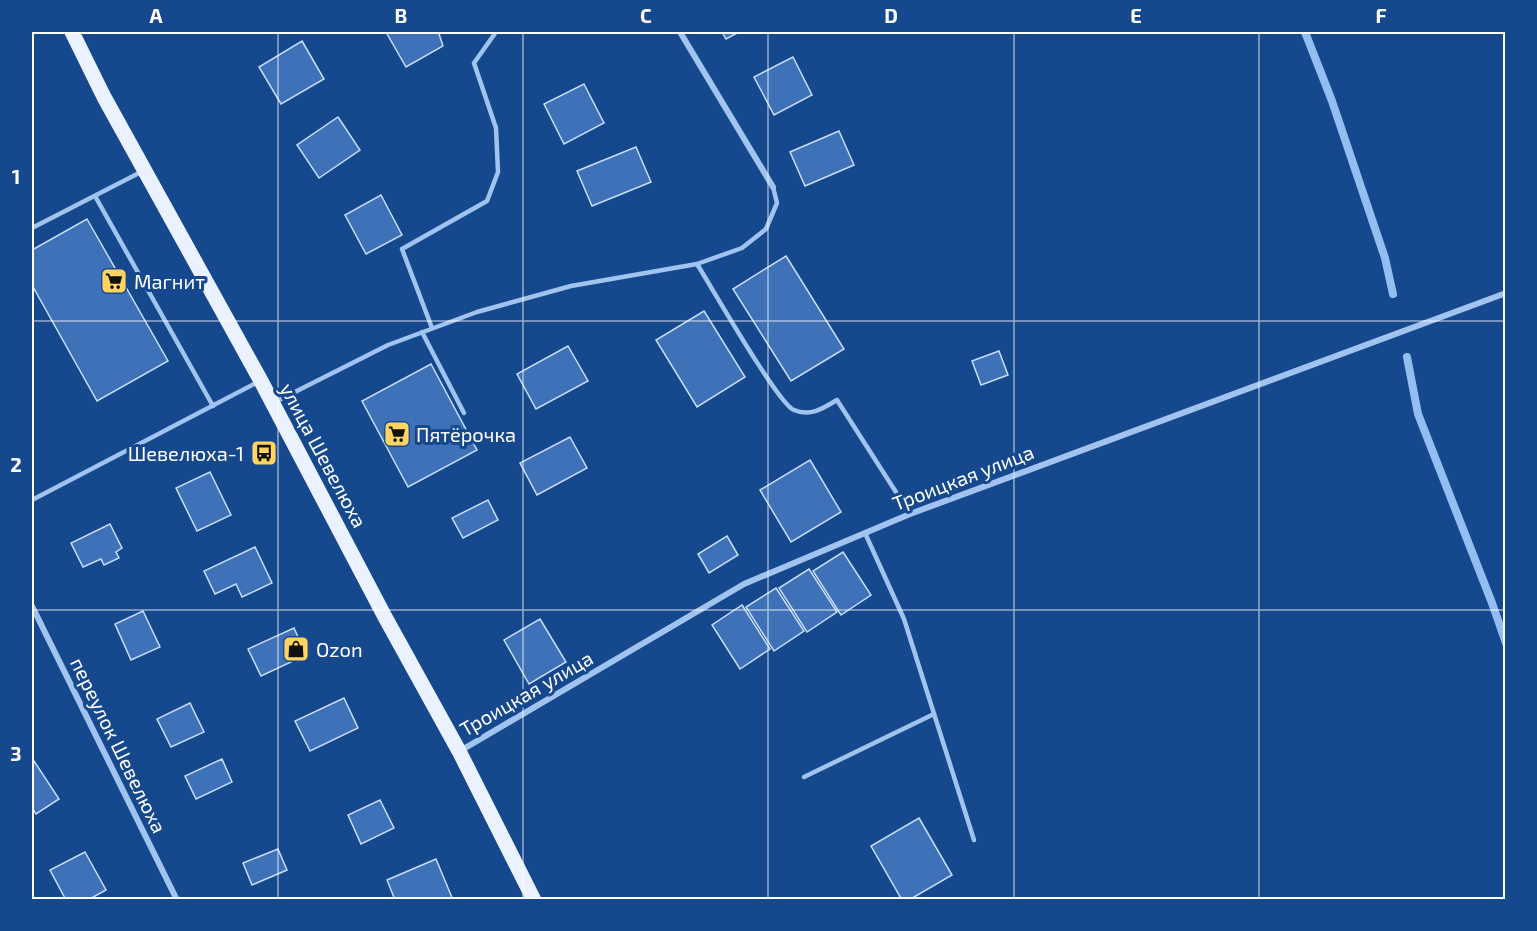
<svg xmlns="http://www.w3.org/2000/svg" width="1537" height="931" font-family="'Exo 2',sans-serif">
<rect width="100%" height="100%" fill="#16488e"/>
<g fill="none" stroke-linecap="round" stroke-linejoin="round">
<g stroke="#93bef2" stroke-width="8">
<polyline points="1305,32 1332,101 1385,258 1393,294"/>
<polyline points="1407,357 1418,414 1492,603 1506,643"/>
</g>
</g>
<g fill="#3e71b7" stroke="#c7defb" stroke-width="1.5">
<polygon points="386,32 443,32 439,34 443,46 406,67"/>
<polygon points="722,32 739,32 726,39"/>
<polygon points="302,41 324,79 281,104 259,67"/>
<polygon points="793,57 812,95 774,115 754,77"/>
<polygon points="584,84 604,123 564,144 544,104"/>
<polygon points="338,117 360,150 319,178 297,145"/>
<polygon points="839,131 854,165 805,186 790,152"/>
<polygon points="636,147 651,182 592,206 577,171"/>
<polygon points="381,195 402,235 366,254 345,215"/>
<polygon points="87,219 168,361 97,401 32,285 32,250"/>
<polygon points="786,256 844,349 791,381 733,289"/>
<polygon points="704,311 745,377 697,407 656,340"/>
<polygon points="568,346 588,381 536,409 517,374"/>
<polygon points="999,351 1008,375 981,385 972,361"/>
<polygon points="431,364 477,450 408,487 362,401"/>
<polygon points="570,437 587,468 537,495 520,463"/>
<polygon points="810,460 841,512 791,542 760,490"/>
<polygon points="210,472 231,515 197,531 176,488"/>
<polygon points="488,500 498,520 463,538 452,518"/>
<polygon points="110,524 122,548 116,552 119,558 104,565 101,559 83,567 71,543"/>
<polygon points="727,536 738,555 709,573 698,554"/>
<polygon points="255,547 272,583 242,597 236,584 215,594 204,571"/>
<polygon points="843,552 871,595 841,615 813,571"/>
<polygon points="809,569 837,612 807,632 779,588"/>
<polygon points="776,588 804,631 774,651 746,607"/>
<polygon points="742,605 770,649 740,669 712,625"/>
<polygon points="143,611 160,647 131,660 115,624"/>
<polygon points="540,619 566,662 529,684 504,640"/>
<polygon points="294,628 306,655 261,676 248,649"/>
<polygon points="344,698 358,728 310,751 295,721"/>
<polygon points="190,703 204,732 171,747 157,719"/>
<polygon points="222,759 232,782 196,799 185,776"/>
<polygon points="34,761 59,799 36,814 32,807 32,762"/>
<polygon points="380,800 394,828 361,844 348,815"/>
<polygon points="919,818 952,875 909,900 902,900 871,846"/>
<polygon points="278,849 287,870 252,885 243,863"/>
<polygon points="85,852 106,890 88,900 66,900 50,870"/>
<polygon points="436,859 453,900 395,900 387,880"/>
</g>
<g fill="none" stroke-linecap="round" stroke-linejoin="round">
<g stroke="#a1c3f0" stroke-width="4.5">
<polyline points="95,196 213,406"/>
<polyline points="32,228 141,172"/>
<path d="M697 264C711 286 778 404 794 410 810 417 824 408 837 400L910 514"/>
<polyline points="432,328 402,249 487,201 498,172 496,128 474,63 496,32"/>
<polyline points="422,332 464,413"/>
<polyline points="275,402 388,345 477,312 571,286 697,264 742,248 766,229 777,203 773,187"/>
<polyline points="32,500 258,382"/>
<polyline points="865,533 904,619 974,840"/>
<polyline points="804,777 934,714"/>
</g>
<g stroke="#a1c3f0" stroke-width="6">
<polyline points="680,32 773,187"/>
<polyline points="32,606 177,900"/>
<polyline points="460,751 744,584 910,514 1506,293"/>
</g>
<polyline stroke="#eaf1ff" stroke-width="15" points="72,32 104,97 261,381 385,617 459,751 534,900"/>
</g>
<path fill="none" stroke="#fff" stroke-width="1.5" stroke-opacity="0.55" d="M278 32V900M523 32V900M768 32V900M1014 32V900M1259 32V900M32 321H1506M32 610H1506"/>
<defs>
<symbol id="supermarket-square" viewBox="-11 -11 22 22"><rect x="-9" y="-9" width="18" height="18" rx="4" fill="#ffd460" stroke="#16488e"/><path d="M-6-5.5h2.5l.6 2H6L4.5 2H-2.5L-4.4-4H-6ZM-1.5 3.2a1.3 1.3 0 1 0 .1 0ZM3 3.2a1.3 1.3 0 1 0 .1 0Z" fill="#111"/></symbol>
<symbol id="bus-square" viewBox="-11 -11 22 22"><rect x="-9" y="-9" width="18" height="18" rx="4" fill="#ffd460" stroke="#16488e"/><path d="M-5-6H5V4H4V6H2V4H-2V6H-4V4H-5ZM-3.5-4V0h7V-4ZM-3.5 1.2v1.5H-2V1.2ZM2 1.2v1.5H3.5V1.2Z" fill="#111"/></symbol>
<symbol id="shop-square" viewBox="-11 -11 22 22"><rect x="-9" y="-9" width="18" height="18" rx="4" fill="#ffd460" stroke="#16488e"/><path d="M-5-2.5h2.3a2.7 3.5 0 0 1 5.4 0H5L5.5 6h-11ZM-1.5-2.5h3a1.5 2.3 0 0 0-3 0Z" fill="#111"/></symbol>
</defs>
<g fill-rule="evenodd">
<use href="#supermarket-square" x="99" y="266" width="30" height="30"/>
<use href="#supermarket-square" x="382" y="419" width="30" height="30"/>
<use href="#bus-square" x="249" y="438" width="30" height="30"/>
<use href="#shop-square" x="281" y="634" width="30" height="30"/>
</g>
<g text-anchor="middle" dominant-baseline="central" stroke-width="6" stroke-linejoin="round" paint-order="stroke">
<g font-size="20" fill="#fff" stroke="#16488e" text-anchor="start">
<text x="134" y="281">Магнит</text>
<text x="416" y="434">Пятёрочка</text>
<text x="244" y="453" text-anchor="end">Шевелюха-1</text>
<text x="316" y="649">Ozon</text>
</g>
<g font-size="20" fill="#fff" stroke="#16488e">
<text transform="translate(324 455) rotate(62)">улица Шевелюха</text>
<text transform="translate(963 477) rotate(-21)">Троицкая улица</text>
<text transform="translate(526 693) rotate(-30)">Троицкая улица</text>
<text transform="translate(119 745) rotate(64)">переулок Шевелюха</text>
</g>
</g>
<rect width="1537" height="931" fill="none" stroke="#16488e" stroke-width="66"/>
<rect x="33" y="33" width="1471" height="865" fill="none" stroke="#fff" stroke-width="2"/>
<g font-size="20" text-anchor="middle" font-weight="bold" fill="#fff">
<text x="156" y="23">A</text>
<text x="401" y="23">B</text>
<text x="646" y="23">C</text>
<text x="891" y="23">D</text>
<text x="1136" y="23">E</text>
<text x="1381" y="23">F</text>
<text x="16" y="184">1</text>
<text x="16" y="472">2</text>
<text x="16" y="761">3</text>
</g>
</svg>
